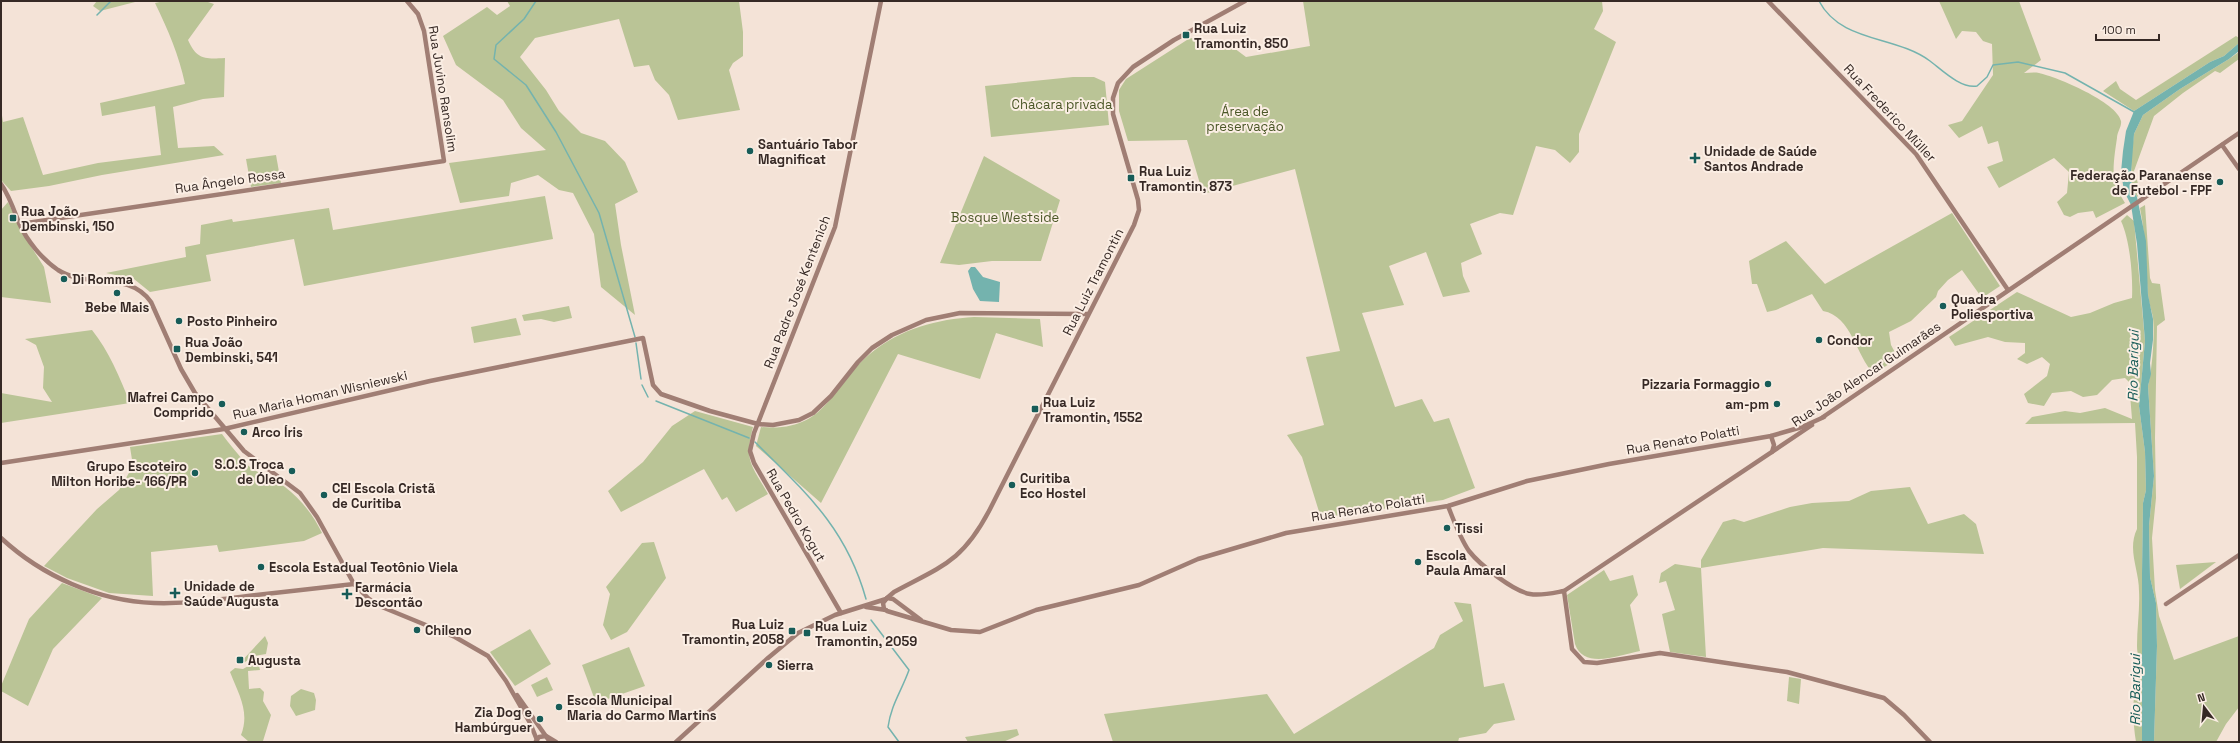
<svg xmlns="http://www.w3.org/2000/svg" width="2240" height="743" font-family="'Space Grotesk',sans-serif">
<rect width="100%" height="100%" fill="#f4e3d7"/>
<g fill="#bac496">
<polygon points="97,1 139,1 100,11 93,6"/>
<path d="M164 1H205L214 4 188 40C197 60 205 59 225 58L224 97 203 99 173 107 178 148 214 146 224 155 102 175 49 186 11 191 1 180V109L3 122 23 117 43 175 98 163 161 155 155 106 102 116 100 103 185 84C179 55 168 30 155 3Z"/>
<polygon points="507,1 739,1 743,32 743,56 733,63 729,70 740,110 678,120 669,95 655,80 649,65 634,67 619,19 535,38 520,57 546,90 559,111 581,133 605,141 625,162 638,192 615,204 621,245 635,315 601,287 594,234 573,193 559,190 538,175 511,183 509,196 460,203 449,163 546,150 521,128 503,100 456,65 443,36 487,7 497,15 510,6"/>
<polygon points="1303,1 1602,1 1603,11 1594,29 1616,42 1579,134 1579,152 1570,163 1555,150 1536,146 1513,215 1500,213 1470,224 1482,254 1461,263 1463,276 1470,292 1443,297 1426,252 1389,266 1404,305 1362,313 1395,407 1422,399 1434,422 1449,418 1475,488 1443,500 1321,518 1302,457 1287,435 1324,425 1306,357 1340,351 1295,169 1203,194 1187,140 1128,141 1119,111 1119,90 1126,79 1190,38 1226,42 1246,57 1310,46"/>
<path d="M1939 1H2019L2041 60 2024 73C2029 73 2034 72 2039 73 2057 77 2117 102 2121 121 2122 126 2117 132 2117 138 2115 152 2111 174 2116 187 2118 192 2122 198 2125 203L2096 218 2093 211 2078 213 2070 217 2064 215 2057 202 2067 193 2069 172 2054 158 1999 188 1987 167 2003 161 1998 141 1988 144 1982 126 1959 138 1948 125 1962 121 1993 75 1992 44 1983 41 1976 32 1962 31 1956 39Z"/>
<polygon points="2236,36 2239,38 2239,43 2224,56 2210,62 2134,111 2103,91 2116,81 2120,89 2136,100"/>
<polygon points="2239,52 2239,59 2220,73 2215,71 2183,93 2154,116 2134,171 2141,193 2137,197 2132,188 2131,158 2134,134 2143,115 2180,89 2229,59"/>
<polygon points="1073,77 1094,77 1105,82 1109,125 991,137 985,86"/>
<polygon points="276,155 281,183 251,187 246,159"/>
<polygon points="984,156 1060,200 1041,261 992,261 959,265 940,263"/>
<polygon points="545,196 553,239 304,286 294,239 206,255 211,281 150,292 134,279 106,273 186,257 185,247 200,244 201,225 232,219 233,222 329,208 333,230"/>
<polygon points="8,202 25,237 44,267 51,303 1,297 1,210"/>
<path d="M2145 205 2150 278 2152 283 2160 284 2165 320 2157 326 2155 438 2156 498 2152 538 2155 590 2159 616 2174 660 2239 636V707L2226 724 2216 742H2154L2157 646 2156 603 2150 577 2149 526 2154 476 2148 386C2152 371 2155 335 2153 318 2152 310 2148 302 2148 294 2145 265 2146 237 2140 208Z"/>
<path d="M1952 213 2000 286 1982 298 1962 270 1948 280 1938 291 1936 297 1911 321 1889 332 1891 345 1898 358 1874 374C1856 356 1852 316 1823 311L1812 294 1776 310 1767 312 1757 284H1752L1749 261 1786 241 1825 284Z"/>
<path d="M2127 215 2134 221 2145 341 2139 406 2145 452 2146 490 2143 503 2142 574V742H2136C2133 723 2132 703 2136 684 2137 681 2139 679 2140 676 2141 665 2137 656 2137 646 2137 627 2140 609 2139 591 2139 569 2127 550 2137 529V457L2135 423 2025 424 2032 417 2065 411 2080 413 2105 408 2132 419 2129 382 2125 378 2112 380 2097 395 2083 397 2071 391 2052 393 2044 406 2028 403 2024 394 2047 376 2050 364 2042 357 2027 364 2017 359 2025 353V343L2005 342 1988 337 1955 346 1949 337 2017 292 2071 317 2090 313 2114 303 2132 298C2133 276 2130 240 2121 221Z"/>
<polygon points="569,306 572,318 554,322 541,319 524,321 522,315"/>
<path d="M974 317 1040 319 1043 347 996 333 980 379 898 354 821 503 756 446 761 427C828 433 830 386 871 353 900 329 938 319 974 317Z"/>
<polygon points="516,318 521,335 474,343 471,327"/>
<path d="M92 330C109 351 120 378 130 403L1 423V393L52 402 43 388 44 367 36 345 25 339Z"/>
<path d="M695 411 753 427C744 462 751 464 768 494L736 512 727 497 722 500 704 469 621 512 608 491 643 462 672 426Z"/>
<path d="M222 434C227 441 244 462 250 467 261 475 274 479 285 487 300 498 314 516 322 533L304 541 219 552 217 545 151 552 153 596 109 593 67 578 44 566 97 509 119 490 133 466 130 447Z"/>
<polygon points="1910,487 1928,524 1964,514 1976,524 1984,554 1823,548 1701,568 1706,657 1670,652 1662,614 1675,610 1666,581 1659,583 1661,573 1675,564 1701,568 1701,560 1723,522 1734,519 1744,522 1790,507 1812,503 1849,501 1871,491"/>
<polygon points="654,542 666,578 627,632 611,640 603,625 610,594 606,587 642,543"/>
<polygon points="2216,562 2180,589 2176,565"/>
<path d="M1604 570 1610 581 1633 575 1638 595 1630 605 1640 651C1619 655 1584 670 1575 644L1567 595Z"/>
<polygon points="62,583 102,598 53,649 28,706 1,691 1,686 29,619"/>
<polygon points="1454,602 1471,604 1484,687 1504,683 1515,720 1494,724 1486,733 1459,738 1458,742 1113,742 1104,714 1267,694 1294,734 1434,648 1440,635 1463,621"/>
<polygon points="530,629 551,664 515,686 490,652"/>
<polygon points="265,636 268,643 266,654 254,656 242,664 239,664"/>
<polygon points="629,647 645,686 596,703 582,665"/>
<path d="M250 665 259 666 260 670 248 671 249 689 260 688 264 692 263 701 271 715 263 741H248L241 735C250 712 239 695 230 672L235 668 243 669Z"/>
<polygon points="547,677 553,690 537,697 531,685"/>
<polygon points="1789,677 1801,679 1799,704 1787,701"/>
<polygon points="301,689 314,693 316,700 315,710 296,716 290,706 291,696"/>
<polygon points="1017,729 1019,735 1003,742 968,742 965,737"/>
</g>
<g fill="#74b3ae">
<polygon points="2239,43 2239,51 2229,59 2180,89 2143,115 2134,134 2131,174 2132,188 2137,197 2146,241 2148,295 2153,319 2153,340 2150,363 2151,374 2148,386 2154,476 2149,526 2150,577 2156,603 2157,646 2154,742 2142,742 2142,574 2143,503 2146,490 2145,452 2139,406 2145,341 2137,244 2131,205 2124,191 2121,172 2123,151 2126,131 2134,111 2210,62 2224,56"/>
<polygon points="971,267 975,267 983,277 1000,282 999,302 980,301 973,289 968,271"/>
</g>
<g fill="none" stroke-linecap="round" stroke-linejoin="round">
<g stroke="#74b3ae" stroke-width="1.5">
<polyline points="536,1 524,19 496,45 494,59 526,85 556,132 599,213 635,337"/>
<path d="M1819 1C1841 43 1895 35 1930 61 1942 70 1961 89 1977 86L1987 77 1993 65 2018 62 2065 73 2136 113"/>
<polyline points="97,15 111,1"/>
<polyline points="636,343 641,379"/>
<polyline points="642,385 648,397"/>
<polyline points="656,401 749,438"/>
<path d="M755 442C805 492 846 527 866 599"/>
<path d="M871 620 909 670C901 692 891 705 888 727L899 742"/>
</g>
<g stroke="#a07e74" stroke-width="4.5">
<polyline points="1768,1 1916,154 2008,290"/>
<polyline points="2222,145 2239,169"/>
<path d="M1 184C9 195 14 210 19 223 27 241 42 259 58 270 87 289 128 270 151 302L181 369 195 393 244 451 300 493 317 517 354 584 369 599 382 607 455 637 488 656 506 681 530 723 537 740"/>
<polyline points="20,224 444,161 424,31 418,14 407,1"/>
<polyline points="1823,417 2239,133"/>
<polyline points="1771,436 1774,445 1772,452"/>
<polyline points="1,463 224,429 430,381 643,338 653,385 661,394 710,411 758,424 773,425 799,420 813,413 831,396 858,362 872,348 892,335 926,320 960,313 1088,314"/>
<path d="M1448 506C1454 521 1460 538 1469 551 1480 565 1513 591 1530 594 1541 596 1553 593 1564 591L1572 649 1584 662 1597 663 1660 653 1787 672 1884 698 1904 715 1930 742"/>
<path d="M1 538C42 576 98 601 154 603 186 604 217 600 248 596 283 592 319 588 354 584"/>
<polyline points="1564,591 1812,425"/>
<path d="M887 598 894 592C942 566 962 562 989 511L1134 225 1139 210 1138 200 1113 114V98L1118 83 1133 67 1174 40 1245 1"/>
<polyline points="2166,604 2239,555"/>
<polyline points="866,607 886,610"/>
<polyline points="841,613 754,463 750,451 754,433 835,227 881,1"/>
<polyline points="921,620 893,599 887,598 883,603 884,609 887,611 951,630 980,632 1036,610 1139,585 1198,559 1286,533 1448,506 1527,481 1609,464 1771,436 1802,427 1824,417"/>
<polyline points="517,695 550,742"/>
<polyline points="536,741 539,737 546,736 556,742"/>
<polyline points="676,742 768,658 798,633 835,615 886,599"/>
</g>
</g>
<g fill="#175c58" stroke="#fbeee4" stroke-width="1.5">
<rect x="1182" y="31" width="8" height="8" rx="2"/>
<circle cx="750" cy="151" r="4"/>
<path d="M1693 152h4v4h4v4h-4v4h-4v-4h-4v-4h4z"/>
<rect x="1127" y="174" width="8" height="8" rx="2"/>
<circle cx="2220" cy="182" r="4"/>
<rect x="9" y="214" width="8" height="8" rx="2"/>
<circle cx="64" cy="279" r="4"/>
<circle cx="117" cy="293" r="4"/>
<circle cx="1943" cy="306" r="4"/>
<circle cx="179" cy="321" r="4"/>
<circle cx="1819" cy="340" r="4"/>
<rect x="173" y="345" width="8" height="8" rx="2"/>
<circle cx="1768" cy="384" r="4"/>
<circle cx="222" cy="404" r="4"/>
<circle cx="1777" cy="404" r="4"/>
<rect x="1031" y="405" width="8" height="8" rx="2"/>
<circle cx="244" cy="432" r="4"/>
<circle cx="292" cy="471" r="4"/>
<circle cx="195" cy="473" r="4"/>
<circle cx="1012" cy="485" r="4"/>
<circle cx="324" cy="495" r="4"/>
<circle cx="1447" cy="528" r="4"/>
<circle cx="1418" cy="562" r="4"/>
<circle cx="261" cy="567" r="4"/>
<path d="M173 587h4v4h4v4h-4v4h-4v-4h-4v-4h4z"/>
<path d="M345 588h4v4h4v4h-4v4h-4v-4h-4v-4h4z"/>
<circle cx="417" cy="630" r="4"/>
<rect x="788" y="627" width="8" height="8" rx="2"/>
<rect x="803" y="629" width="8" height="8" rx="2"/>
<rect x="236" y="656" width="8" height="8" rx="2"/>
<circle cx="769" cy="665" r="4"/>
<circle cx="559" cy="707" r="4"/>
<circle cx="540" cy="719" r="4"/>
</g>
<g text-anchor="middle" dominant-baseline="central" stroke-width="4" stroke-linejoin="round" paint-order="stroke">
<g font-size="13" font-weight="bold" fill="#362925" stroke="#fbeee4" text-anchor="start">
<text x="1194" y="28">Rua Luiz<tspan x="1194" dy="15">Tramontin, 850</tspan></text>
<text x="758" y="144">Santuário Tabor<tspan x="758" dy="15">Magnificat</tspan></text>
<text x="1704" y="151">Unidade de Saúde<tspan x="1704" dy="15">Santos Andrade</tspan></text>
<text x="1139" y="171">Rua Luiz<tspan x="1139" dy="15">Tramontin, 873</tspan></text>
<text x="2212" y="175" text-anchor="end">Federação Paranaense<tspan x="2212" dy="15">de Futebol - FPF</tspan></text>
<text x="21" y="211">Rua João<tspan x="21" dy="15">Dembinski, 150</tspan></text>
<text x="72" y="279">Di Romma</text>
<text x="1951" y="299">Quadra<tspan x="1951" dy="15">Poliesportiva</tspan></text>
<text x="117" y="307" text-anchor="middle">Bebe Mais</text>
<text x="187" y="321">Posto Pinheiro</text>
<text x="1827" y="340">Condor</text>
<text x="185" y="342">Rua João<tspan x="185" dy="15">Dembinski, 541</tspan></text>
<text x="1760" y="384" text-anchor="end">Pizzaria Formaggio</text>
<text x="214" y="397" text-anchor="end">Mafrei Campo<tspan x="214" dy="15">Comprido</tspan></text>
<text x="1043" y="402">Rua Luiz<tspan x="1043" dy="15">Tramontin, 1552</tspan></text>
<text x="1769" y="404" text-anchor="end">am-pm</text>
<text x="252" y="432">Arco Íris</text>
<text x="284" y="464" text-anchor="end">S.O.S Troca<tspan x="284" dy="15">de Óleo</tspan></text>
<text x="187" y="466" text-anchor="end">Grupo Escoteiro<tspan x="187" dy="15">Milton Horibe- 166/PR</tspan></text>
<text x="1020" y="478">Curitiba<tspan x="1020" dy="15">Eco Hostel</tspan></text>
<text x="332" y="488">CEI Escola Cristã<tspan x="332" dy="15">de Curitiba</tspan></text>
<text x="1455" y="528">Tissi</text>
<text x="1426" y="555">Escola<tspan x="1426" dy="15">Paula Amaral</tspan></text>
<text x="269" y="567">Escola Estadual Teotônio Viela</text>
<text x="184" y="586">Unidade de<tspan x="184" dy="15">Saúde Augusta</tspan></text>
<text x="355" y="587">Farmácia<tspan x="355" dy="15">Descontão</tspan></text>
<text x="784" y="624" text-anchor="end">Rua Luiz<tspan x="784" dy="15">Tramontin, 2058</tspan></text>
<text x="815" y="626">Rua Luiz<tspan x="815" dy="15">Tramontin, 2059</tspan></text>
<text x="425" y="630">Chileno</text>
<text x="248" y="660">Augusta</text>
<text x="777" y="665">Sierra</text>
<text x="567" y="700">Escola Municipal<tspan x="567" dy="15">Maria do Carmo Martins</tspan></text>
<text x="532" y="712" text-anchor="end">Zia Dog e<tspan x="532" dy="15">Hambúrguer</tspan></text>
</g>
<g font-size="13" fill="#362925" stroke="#fbeee4">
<text transform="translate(443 89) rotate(81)">Rua Juvino Ransolim</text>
<text transform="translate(1890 113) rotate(47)">Rua Frederico Müller</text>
<text transform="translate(230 181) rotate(-8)">Rua Ângelo Rossa</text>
<text transform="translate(1093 282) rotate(-63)">Rua Luiz Tramontin</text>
<text transform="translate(797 292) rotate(-69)">Rua Padre José Kentenich</text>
<text transform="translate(1866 374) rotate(-34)">Rua João Alencar Guimarães</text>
<text transform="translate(320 395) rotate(-13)">Rua Maria Homan Wisniewski</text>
<text transform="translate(1683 440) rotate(-10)">Rua Renato Polatti</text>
<text transform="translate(1368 508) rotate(-9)">Rua Renato Polatti</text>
<text transform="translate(796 515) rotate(60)">Rua Pedro Kogut</text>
</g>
<g font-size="13" fill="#4b5727" stroke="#fbeee4">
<text x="1062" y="104">Chácara privada</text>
<text x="1245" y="111">Área de<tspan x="1245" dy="15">preservação</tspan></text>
<text x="1005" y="217">Bosque Westside</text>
</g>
<g font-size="14" font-style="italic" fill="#175c58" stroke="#fbeee4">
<text transform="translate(2133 366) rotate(-89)">Rio Barigui</text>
<text transform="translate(2135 690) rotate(-90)">Rio Barigui</text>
</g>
</g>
<rect width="2240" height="743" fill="none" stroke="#362925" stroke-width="4"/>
<g transform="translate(2204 707) rotate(344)" stroke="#fbeee4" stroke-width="3" paint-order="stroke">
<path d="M0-3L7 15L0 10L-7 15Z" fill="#362925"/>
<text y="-6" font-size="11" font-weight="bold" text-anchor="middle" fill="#362925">N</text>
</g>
<path d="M2096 34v6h63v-6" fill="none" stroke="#362925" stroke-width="2"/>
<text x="2102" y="34" font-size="12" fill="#362925" stroke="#fbeee4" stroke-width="3" paint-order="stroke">100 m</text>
</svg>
